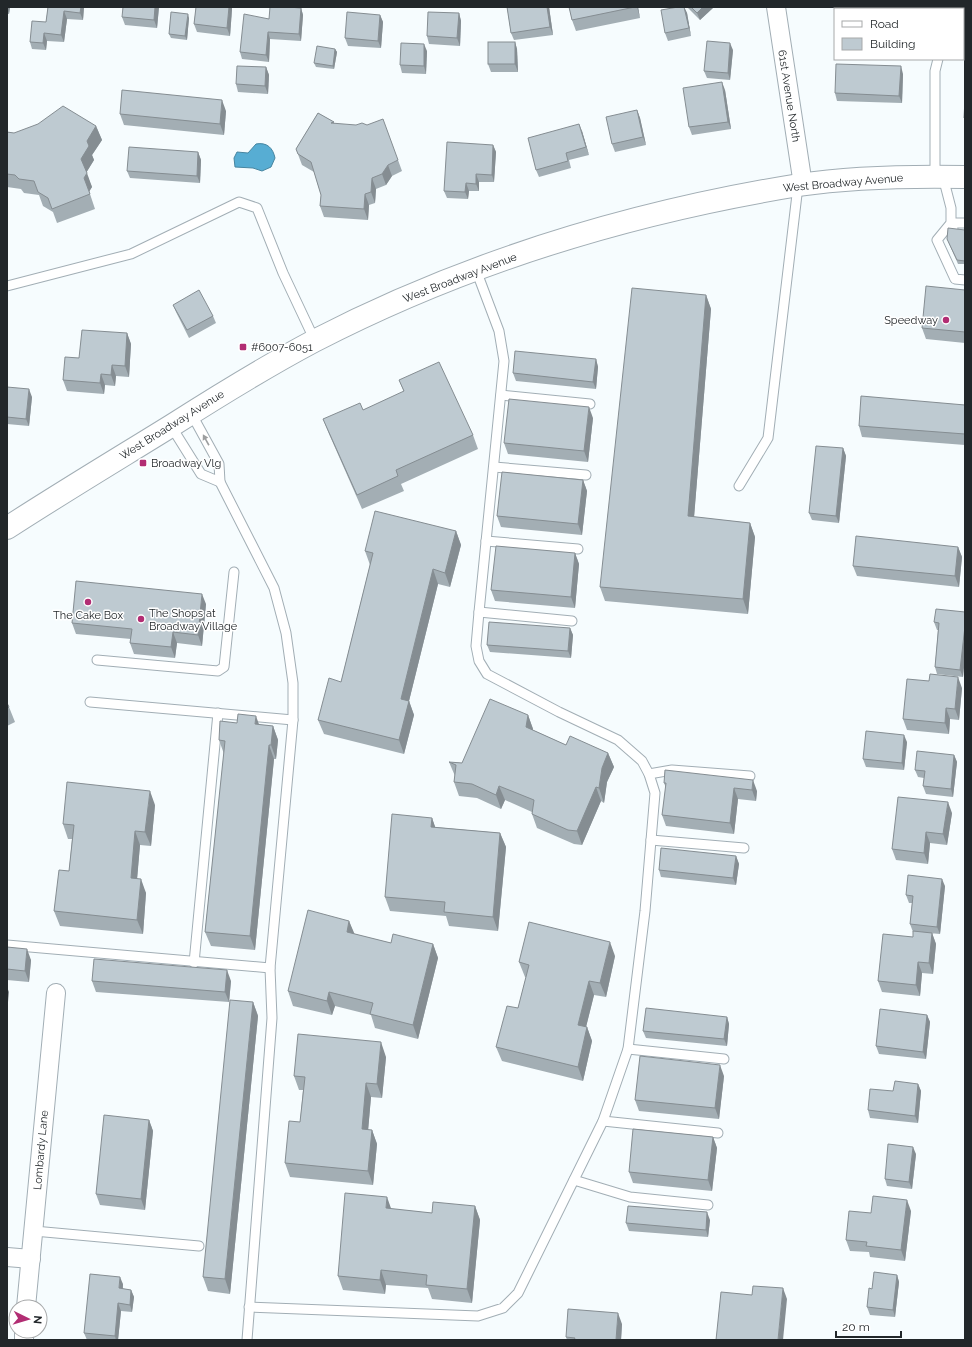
<svg xmlns="http://www.w3.org/2000/svg" width="972" height="1347" font-family="Raleway,sans-serif">
<rect width="100%" height="100%" fill="#f6fcfe"/>
<path fill="#57add3" stroke="#4785a0" d="M256 144C267 142 273 148 275 158L271 167 262 171 253 168 235 167 234 158 237 152 248 153Z"/>
<g fill="none" stroke-linecap="round" stroke-linejoin="round">
<defs>
<g id="service">
<polyline points="952,7 952,9"/>
<polyline points="935,176 935,71 938,59"/>
<polyline points="943,177 951,208 951,223 937,240 955,279 965,280"/>
<polyline points="953,229 951,223 965,223"/>
<polyline points="7,286 131,254 239,202 257,208 283,273 315,341"/>
<polyline points="501,395 590,404"/>
<polyline points="171,426 201,474 220,482 219,464 191,413"/>
<polyline points="494,467 586,475"/>
<polyline points="220,482 274,588 286,633 293,683 293,720 270,968 272,1018 247,1340"/>
<polyline points="739,486 768,438 798,186"/>
<polyline points="486,541 578,549"/>
<polyline points="479,612 572,621"/>
<polyline points="97,660 218,671 224,667 234,572"/>
<polyline points="90,702 293,720"/>
<polyline points="649,774 672,770 750,776"/>
<polyline points="651,840 744,848"/>
<polyline points="7,945 270,968"/>
<polyline points="194,963 218,713"/>
<polyline points="628,1049 724,1059"/>
<polyline points="603,1121 718,1133"/>
<polyline points="574,1180 630,1197 708,1205"/>
<polyline points="34,1231 199,1246"/>
<polyline points="249,1307 478,1316 503,1308 518,1293 603,1121 628,1049 645,911 655,793 649,774 642,761 618,740 559,712 487,674 479,661 476,646 479,612 504,361 499,331 476,270"/>
</g>
<g id="minor">
<polyline points="776,7 803,185"/>
<polyline points="7,1257 31,1259"/>
<polyline points="26,1307 56,993"/>
<polyline points="24,1340 24,1331"/>
</g>
<path id="tertiary" d="M7 528C61 493 116 460 171 426 218 396 265 367 314 341 465 263 632 212 799 185 853 177 910 176 965 177"/>
</defs>
<use href="#service" stroke="#a2aeb5" stroke-width="11"/>
<use href="#minor" stroke="#a2aeb5" stroke-width="20"/>
<use href="#tertiary" stroke="#a2aeb5" stroke-width="24"/>
<use href="#service" stroke="#fff" stroke-width="9"/>
<use href="#minor" stroke="#fff" stroke-width="18"/>
<use href="#tertiary" stroke="#fff" stroke-width="22"/>
</g>
<g fill="#a3aeb4">
<polygon points="7,7 10,7 9,14 7,14"/>
<polygon points="48,7 84,7 83,20 67,19 64,42 47,41 46,50 32,49 30,42 46,22"/>
<polygon points="159,7 157,28 125,25 122,17"/>
<polygon points="196,7 232,7 232,9 230,36 197,32 194,24"/>
<polygon points="507,7 549,7 553,35 514,40 511,33"/>
<polygon points="569,7 638,7 640,18 576,31 572,20"/>
<polygon points="684,7 687,13 691,36 668,41 665,33"/>
<polygon points="687,7 714,7 700,20"/>
<polygon points="847,7 879,7 879,9 848,9"/>
<polygon points="301,8 303,15 301,41 270,39 269,62 242,59 240,52 269,19"/>
<polygon points="459,13 461,21 460,46 429,44 427,36"/>
<polygon points="380,15 383,22 381,48 348,46 345,38"/>
<polygon points="189,18 187,40 171,38 169,34"/>
<polygon points="515,42 517,49 518,72 491,72 488,64"/>
<polygon points="335,49 337,52 334,69 316,67 314,63"/>
<polygon points="733,50 730,80 707,78 704,71"/>
<polygon points="427,51 426,74 402,73 400,65"/>
<polygon points="266,67 269,75 268,94 238,92 236,84"/>
<polygon points="903,74 902,103 837,101 835,93"/>
<polygon points="725,90 731,129 692,135 689,127"/>
<polygon points="637,110 640,118 646,145 615,152 612,144"/>
<polygon points="226,111 224,135 124,125 120,114"/>
<polygon points="318,113 334,122 334,123 398,160 402,171 392,176 386,185 376,189 375,203 369,205 368,220 324,217 320,206 321,195 314,172 302,165 296,149"/>
<polygon points="96,126 102,140 92,155 94,160 86,173 92,187 89,191 95,209 57,223 53,212 43,206 39,195 24,193 21,189 7,187 7,132 14,133"/>
<polygon points="582,131 589,155 569,160 571,168 539,177 536,170"/>
<polygon points="493,145 496,152 494,182 479,182 479,191 469,191 468,199 447,198 444,191"/>
<polygon points="198,152 201,160 200,183 130,178 127,171"/>
<polygon points="965,230 965,264 958,264 947,239"/>
<polygon points="965,290 965,343 926,339 922,328"/>
<polygon points="706,295 711,309 694,517 750,523 755,537 748,614 605,601 600,587"/>
<polygon points="173,305 213,316 216,323 189,338 176,312"/>
<polygon points="127,333 131,344 129,377 116,376 115,386 105,385 104,394 67,391 63,380 79,358"/>
<polygon points="596,359 598,367 596,389 516,381 513,373"/>
<polygon points="399,380 473,435 478,449 401,484 404,491 362,509 329,434 323,419 363,410 404,392"/>
<polygon points="7,387 32,397 29,426 7,424"/>
<polygon points="965,405 965,445 862,437 859,426"/>
<polygon points="593,418 588,462 508,454 504,443"/>
<polygon points="843,448 846,456 839,523 812,520 809,513"/>
<polygon points="583,480 587,491 582,535 501,527 497,516"/>
<polygon points="456,531 461,545 450,587 438,584 409,701 414,715 404,754 324,734 318,720 341,682 370,565 365,551"/>
<polygon points="958,547 962,557 959,587 857,576 853,566"/>
<polygon points="575,553 579,564 575,608 495,601 491,590"/>
<polygon points="206,604 202,646 177,643 175,658 134,654 130,643 131,639 76,634 72,623"/>
<polygon points="965,612 963,677 937,674 935,667 938,630 937,630 934,622"/>
<polygon points="570,628 573,635 571,658 490,652 487,645"/>
<polygon points="962,688 959,720 950,719 949,734 907,730 903,719"/>
<polygon points="7,703 9,707 15,722 7,726"/>
<polygon points="528,715 533,729 533,730 566,745 608,753 614,767 607,782 604,803 601,801 582,845 574,844 537,828 532,814 532,812 505,800 501,809 477,798 459,796 454,782 455,776 449,762 462,763"/>
<polygon points="237,723 273,726 278,740 276,759 274,759 255,950 211,946 205,932 224,754 219,740"/>
<polygon points="907,742 904,770 866,767 863,759"/>
<polygon points="954,755 957,762 953,797 926,794 923,786 924,778 918,777 915,770"/>
<polygon points="665,770 757,791 756,801 738,799 734,834 666,826 662,815 666,788 664,783"/>
<polygon points="155,805 151,846 140,845 137,878 146,893 143,934 60,926 54,911 69,871 72,839 68,839 63,824"/>
<polygon points="952,813 947,845 930,843 928,864 896,860 892,849"/>
<polygon points="432,818 435,827 500,833 506,847 498,931 449,926 446,916 390,911 385,897"/>
<polygon points="736,856 739,864 736,885 661,877 659,870"/>
<polygon points="945,886 940,934 929,933 932,933 936,944 933,974 922,973 920,996 882,992 878,981 913,937 913,932 910,924 912,903 909,903 906,895"/>
<polygon points="349,921 354,934 391,943 433,944 438,958 418,1039 375,1028 371,1015 335,1006 332,1015 293,1006 288,991"/>
<polygon points="7,947 31,960 29,982 7,980"/>
<polygon points="615,956 606,997 594,995 586,1027 587,1027 592,1041 583,1081 502,1061 496,1047 518,1008 526,977 525,977 519,962"/>
<polygon points="92,981 231,981 229,1002 96,992"/>
<polygon points="253,1002 258,1016 230,1294 208,1291 203,1277"/>
<polygon points="927,1015 930,1022 926,1059 879,1054 876,1046"/>
<polygon points="727,1017 729,1024 727,1046 646,1038 643,1031"/>
<polygon points="386,1057 382,1098 371,1097 368,1130 372,1130 377,1144 373,1185 290,1177 285,1163 300,1122 303,1090 299,1090 294,1076"/>
<polygon points="724,1076 719,1119 639,1111 635,1100"/>
<polygon points="918,1084 921,1091 918,1123 870,1118 868,1110 893,1091"/>
<polygon points="149,1120 153,1131 145,1210 100,1205 96,1194"/>
<polygon points="713,1137 717,1148 712,1191 633,1183 629,1172"/>
<polygon points="916,1154 912,1189 887,1186 885,1179"/>
<polygon points="475,1206 480,1220 472,1303 432,1299 428,1288 386,1285 385,1294 343,1290 338,1276 391,1209 432,1213"/>
<polygon points="911,1211 905,1261 870,1257 869,1252 850,1251 846,1240 871,1213"/>
<polygon points="710,1220 708,1237 629,1231 626,1223"/>
<polygon points="897,1275 899,1282 895,1317 870,1315 867,1307 872,1289"/>
<polygon points="123,1284 123,1289 131,1290 134,1297 132,1312 121,1311 118,1340 87,1340 84,1333"/>
<polygon points="622,1324 621,1340 567,1340 566,1337"/>
</g>
<g fill="#858d92">
<polygon points="7,7 10,7 9,14 7,8"/>
<polygon points="81,7 84,7 83,20 80,13"/>
<polygon points="155,7 159,7 157,28 154,20"/>
<polygon points="229,7 232,7 232,9 230,36 227,28"/>
<polygon points="547,7 549,7 553,35 550,27"/>
<polygon points="637,7 638,7 640,18"/>
<polygon points="684,7 687,13 691,36 689,28"/>
<polygon points="703,7 714,7 700,20 697,13"/>
<polygon points="301,8 303,15 301,41 299,34"/>
<polygon points="64,11 67,19 64,42 61,35"/>
<polygon points="459,13 461,21 460,46 457,38"/>
<polygon points="188,14 189,18 187,40 185,36"/>
<polygon points="380,15 383,22 381,48 378,41"/>
<polygon points="268,32 270,39 269,62 266,55"/>
<polygon points="44,33 47,41 46,50 43,43"/>
<polygon points="515,42 517,49 518,72 515,64"/>
<polygon points="730,43 733,50 730,80 728,73"/>
<polygon points="424,44 427,51 426,74 424,66"/>
<polygon points="335,49 337,52 334,69 333,66"/>
<polygon points="901,66 903,74 902,103 899,96"/>
<polygon points="266,67 269,75 268,94 265,86"/>
<polygon points="722,82 725,90 731,129 728,122"/>
<polygon points="222,100 226,111 224,135 220,124"/>
<polygon points="637,110 640,118 646,145 643,137"/>
<polygon points="579,124 582,131 589,155 586,147"/>
<polygon points="96,126 102,140 92,155 94,160 86,173 81,159 87,141"/>
<polygon points="493,145 496,152 494,182 492,175"/>
<polygon points="198,152 201,160 200,183 197,176"/>
<polygon points="388,165 392,176 386,185 382,174"/>
<polygon points="87,173 92,187 89,192 84,178"/>
<polygon points="476,174 479,182 479,191 476,184"/>
<polygon points="372,178 376,189 375,203 371,192"/>
<polygon points="466,183 469,191 468,199 465,192"/>
<polygon points="365,194 369,205 368,220 364,209"/>
<polygon points="706,295 711,309 693,530 688,516"/>
<polygon points="127,333 131,344 129,377 125,366"/>
<polygon points="596,359 598,367 596,389 593,382"/>
<polygon points="112,365 116,376 115,386 111,375"/>
<polygon points="101,374 105,385 104,394 100,383"/>
<polygon points="29,389 32,397 29,426 26,419"/>
<polygon points="589,407 593,418 588,462 584,451"/>
<polygon points="843,448 846,456 839,523 836,516"/>
<polygon points="583,480 587,491 582,535 578,524"/>
<polygon points="750,523 755,537 748,614 743,599"/>
<polygon points="456,531 461,545 450,587 445,573"/>
<polygon points="958,547 962,557 959,587 955,576"/>
<polygon points="575,553 579,564 575,608 571,597"/>
<polygon points="433,569 438,584 409,701 414,715 404,754 399,740 401,699"/>
<polygon points="202,594 206,604 202,646 198,635"/>
<polygon points="965,626 965,659 963,677 960,670"/>
<polygon points="570,628 573,635 571,658 568,651"/>
<polygon points="173,632 177,643 175,658 171,647"/>
<polygon points="958,677 962,688 959,720 955,709"/>
<polygon points="946,708 950,719 949,734 945,723"/>
<polygon points="528,715 533,729 531,742 526,727"/>
<polygon points="256,716 261,730 255,724"/>
<polygon points="273,726 278,740 276,759 271,745"/>
<polygon points="904,735 907,742 904,770 902,763"/>
<polygon points="269,745 274,759 255,950 250,936"/>
<polygon points="608,753 614,767 607,782 604,803 599,788 602,768"/>
<polygon points="954,755 957,762 953,797 951,789"/>
<polygon points="753,780 757,791 756,801 752,790"/>
<polygon points="499,786 505,800 501,809 496,795"/>
<polygon points="596,787 601,801 582,845 577,831"/>
<polygon points="734,788 738,799 734,834 730,823"/>
<polygon points="150,791 155,805 151,846 145,832"/>
<polygon points="948,802 952,813 947,845 943,834"/>
<polygon points="432,818 437,832 431,827"/>
<polygon points="135,831 140,845 136,892 131,878"/>
<polygon points="926,832 930,843 928,864 924,853"/>
<polygon points="500,833 506,847 498,931 493,917"/>
<polygon points="736,856 739,864 736,885 733,878"/>
<polygon points="141,879 146,893 143,934 137,920"/>
<polygon points="942,879 945,886 940,934 937,927"/>
<polygon points="349,921 355,935 347,932"/>
<polygon points="932,933 936,944 933,974 929,963"/>
<polygon points="610,942 615,956 606,997 600,983"/>
<polygon points="433,944 438,958 418,1039 413,1025"/>
<polygon points="27,949 31,960 29,982 25,971"/>
<polygon points="918,962 922,973 920,996 916,985"/>
<polygon points="227,970 231,981 229,1002 225,992"/>
<polygon points="589,981 594,995 583,1039 578,1025"/>
<polygon points="7,987 9,992 7,1012"/>
<polygon points="329,992 335,1006 332,1015 327,1001"/>
<polygon points="253,1002 258,1016 230,1294 225,1279"/>
<polygon points="927,1015 930,1022 926,1059 923,1052"/>
<polygon points="727,1017 729,1024 727,1046 724,1039"/>
<polygon points="587,1027 592,1041 583,1081 578,1067"/>
<polygon points="381,1042 386,1057 382,1098 377,1084"/>
<polygon points="720,1065 724,1076 719,1119 715,1108"/>
<polygon points="366,1083 371,1097 367,1143 362,1129"/>
<polygon points="918,1084 921,1091 918,1123 915,1116"/>
<polygon points="149,1120 153,1131 145,1210 141,1199"/>
<polygon points="372,1130 377,1144 373,1185 368,1171"/>
<polygon points="713,1137 717,1148 712,1191 708,1180"/>
<polygon points="913,1147 916,1154 912,1189 909,1182"/>
<polygon points="387,1197 392,1211 386,1208"/>
<polygon points="907,1200 911,1211 905,1261 901,1250"/>
<polygon points="475,1206 480,1220 472,1303 467,1289"/>
<polygon points="707,1212 710,1220 708,1237 706,1230"/>
<polygon points="381,1270 386,1285 385,1294 380,1280"/>
<polygon points="897,1275 899,1282 895,1317 893,1310"/>
<polygon points="120,1277 123,1284 122,1296 119,1288"/>
<polygon points="783,1288 787,1299 783,1340 778,1340"/>
<polygon points="131,1290 134,1297 132,1312 130,1305"/>
<polygon points="118,1303 121,1311 118,1340 116,1340 115,1336"/>
<polygon points="618,1313 622,1324 621,1340 616,1340"/>
</g>
<g fill="#becad1" stroke="#858d92">
<polygon points="48,7 81,7 80,13 64,11 61,35 44,33 43,43 30,42 32,21 46,22"/>
<polygon points="123,7 155,7 154,20 122,17"/>
<polygon points="196,7 229,7 227,28 194,24"/>
<polygon points="270,7 288,7 301,8 299,34 268,32 266,55 240,52 244,14 269,19"/>
<polygon points="507,7 547,7 550,27 511,33"/>
<polygon points="569,7 635,7 572,20"/>
<polygon points="678,7 684,7 689,28 665,33 661,10"/>
<polygon points="691,7 703,7 697,13"/>
<rect x="885" y="7" width="25" height="2"/>
<polygon points="171,12 188,14 185,36 169,34"/>
<polygon points="347,12 380,15 378,41 345,38"/>
<polygon points="428,12 459,13 457,38 427,36"/>
<polygon points="707,41 730,43 728,73 704,71"/>
<rect x="488" y="42" width="27" height="22"/>
<polygon points="401,43 424,44 424,66 400,65"/>
<polygon points="317,46 335,49 333,66 314,63"/>
<polygon points="836,64 901,66 899,96 835,93"/>
<polygon points="237,66 266,67 265,86 236,84"/>
<polygon points="722,82 728,122 689,127 683,88"/>
<polygon points="122,90 222,100 220,124 120,114"/>
<polygon points="965,99 965,118 964,118"/>
<polygon points="63,106 96,126 87,141 89,146 81,159 87,173 84,178 90,194 52,209 48,198 38,192 34,181 19,179 15,175 7,174 7,132 14,133 38,124"/>
<polygon points="637,110 643,137 612,144 606,117"/>
<polygon points="318,113 334,122 331,123 356,125 362,123 367,125 383,119 398,160 388,165 382,174 372,178 371,192 365,194 364,209 320,206 321,195 311,162 298,154 296,149"/>
<polygon points="579,124 586,147 566,153 568,161 536,170 528,138"/>
<polygon points="447,142 493,145 492,175 476,174 476,184 466,183 465,192 444,191"/>
<polygon points="129,147 198,152 197,176 127,171"/>
<polygon points="948,228 965,230 965,261 957,260 947,239"/>
<polygon points="926,286 965,290 965,332 922,328"/>
<polygon points="632,288 706,295 688,516 750,523 743,599 600,587"/>
<polygon points="199,290 213,316 187,330 173,305"/>
<polygon points="82,330 127,333 125,366 112,365 111,375 101,374 100,383 63,380 65,357 79,358"/>
<polygon points="515,351 596,359 593,382 513,373"/>
<polygon points="439,362 473,435 396,470 398,476 357,495 323,419 360,403 363,410 404,391 399,380"/>
<polygon points="7,387 29,389 26,419 7,417"/>
<polygon points="861,396 965,405 965,434 859,426"/>
<polygon points="509,399 589,407 584,451 504,443"/>
<polygon points="816,446 843,448 836,516 809,513"/>
<polygon points="502,472 583,480 578,524 497,516"/>
<polygon points="375,511 456,531 445,573 433,569 401,699 409,701 399,740 318,720 329,678 341,682 373,553 365,551"/>
<polygon points="856,536 958,547 955,576 853,566"/>
<polygon points="496,546 575,553 571,597 491,590"/>
<polygon points="76,581 202,594 198,635 173,632 171,647 130,643 132,629 72,623"/>
<polygon points="936,609 965,612 965,626 960,670 935,667 939,623 934,622"/>
<polygon points="489,622 570,628 568,651 487,645"/>
<polygon points="930,674 958,677 955,709 946,708 945,723 903,719 907,679 929,681"/>
<polygon points="490,699 528,715 526,727 566,745 570,736 608,753 602,768 599,788 596,787 577,831 568,830 532,814 534,800 499,786 496,795 472,784 454,782 456,765 449,762 462,763"/>
<polygon points="7,703 9,707 7,709"/>
<polygon points="238,714 256,716 255,724 273,726 271,745 269,745 250,936 205,932 225,741 219,740 220,721 237,723"/>
<polygon points="866,731 904,735 902,763 863,759"/>
<polygon points="917,751 954,755 951,789 923,786 925,771 915,770"/>
<polygon points="665,770 753,780 752,790 734,788 730,823 662,815 666,783 664,783"/>
<polygon points="67,782 150,791 145,832 135,831 131,878 141,879 137,920 54,911 59,870 69,871 74,825 63,824"/>
<polygon points="898,797 948,802 943,834 926,832 924,853 892,849"/>
<polygon points="392,814 432,818 431,827 500,833 493,917 444,912 445,902 385,897"/>
<polygon points="661,848 736,856 733,878 659,870"/>
<polygon points="908,875 942,879 937,927 910,924 913,896 906,895"/>
<polygon points="308,910 349,921 347,932 391,943 393,934 433,944 413,1025 370,1014 373,1003 329,992 327,1001 288,991"/>
<polygon points="529,922 610,942 600,983 589,981 578,1025 587,1027 578,1067 496,1047 507,1006 518,1008 529,965 519,962"/>
<polygon points="913,931 932,933 929,963 918,962 916,985 878,981 883,934 913,937"/>
<polygon points="7,947 27,949 25,971 7,969"/>
<polygon points="94,959 227,970 225,992 92,981"/>
<polygon points="230,1000 253,1002 225,1279 203,1277"/>
<polygon points="646,1008 727,1017 724,1039 643,1031"/>
<polygon points="880,1009 927,1015 923,1052 876,1046"/>
<polygon points="298,1034 381,1042 377,1084 366,1083 362,1129 372,1130 368,1171 285,1163 289,1121 300,1122 305,1077 294,1076"/>
<polygon points="640,1056 720,1065 715,1108 635,1100"/>
<polygon points="895,1081 918,1084 915,1116 868,1110 870,1089 893,1091"/>
<polygon points="104,1115 149,1120 141,1199 96,1194"/>
<polygon points="633,1129 713,1137 708,1180 629,1172"/>
<polygon points="888,1144 913,1147 909,1182 885,1179"/>
<polygon points="345,1193 387,1197 386,1208 432,1213 433,1202 475,1206 467,1289 426,1285 427,1275 381,1270 380,1280 338,1276"/>
<polygon points="873,1196 907,1200 901,1250 866,1246 867,1242 846,1240 849,1211 871,1213"/>
<polygon points="628,1206 707,1212 706,1230 626,1223"/>
<polygon points="874,1272 897,1275 893,1310 867,1307 869,1288 872,1289"/>
<polygon points="90,1274 120,1277 119,1288 131,1290 130,1305 118,1303 115,1336 84,1333"/>
<polygon points="753,1286 783,1288 778,1340 716,1340 721,1292 752,1295"/>
<polygon points="568,1309 618,1313 616,1340 574,1340 575,1338 566,1337"/>
</g>
<defs><path id="oneway-solid" d="M-6-.8H1V-3.2L6.5 0L1 3.2V.8H-6Z"/></defs>
<use fill="#9c9e9f" href="#oneway-solid" transform="translate(206 440) rotate(-119)"/>
<g fill="#b22d73" stroke="#fff" stroke-width="1.5">
<circle cx="946" cy="320" r="4"/>
<rect x="239" y="343" width="8" height="8" rx="2"/>
<rect x="139" y="459" width="8" height="8" rx="2"/>
<circle cx="88" cy="602" r="4"/>
<circle cx="141" cy="619" r="4"/>
</g>
<g text-anchor="middle" dominant-baseline="central" stroke-width="3" stroke-linejoin="round" paint-order="stroke">
<g font-size="11" fill="#22272a" stroke="#fff">
<text transform="translate(789 96) rotate(81)">61st Avenue North</text>
<text transform="translate(843 183) rotate(-5)">West Broadway Avenue</text>
<text transform="translate(460 278) rotate(-21)">West Broadway Avenue</text>
<text transform="translate(172 425) rotate(-32)">West Broadway Avenue</text>
<text transform="translate(41 1150) rotate(-85)">Lombardy Lane</text>
</g>
<g font-size="11" fill="#22272a" stroke="#fff" text-anchor="start">
<text x="938" y="320" text-anchor="end">Speedway</text>
<text x="251" y="347">#6007-6051</text>
<text x="151" y="463">Broadway Vlg</text>
<text x="149" y="613">The Shops at<tspan x="149" dy="13">Broadway Village</tspan></text>
<text x="88" y="615" text-anchor="middle">The Cake Box</text>
</g>
</g>
<rect width="972" height="1347" fill="none" stroke="#22272a" stroke-width="16"/>
<rect x="834" y="8" width="130" height="52" fill="#ffffff" stroke="#a7a9aa"/>
<rect x="842" y="21" width="20" height="6" fill="#ffffff" stroke="#a7a9aa"/>
<text x="870" y="28" font-size="12" fill="#22272a">Road</text>
<rect x="842" y="38" width="20" height="12" fill="#becad1" stroke="#a7a9aa"/>
<text x="870" y="48" font-size="12" fill="#22272a">Building</text>
<g transform="translate(28 1319) rotate(95)"><circle r="19" fill="#ffffff" stroke="#a7a9aa"/>
<path d="M0-3L7 15L0 10L-7 15Z" fill="#b22d73"/>
<text y="-6" font-size="11" font-weight="bold" text-anchor="middle" fill="#22272a">N</text>
</g>
<path d="M836 1331v6h65v-6" fill="none" stroke="#22272a" stroke-width="2"/>
<text x="842" y="1331" font-size="12" fill="#22272a" stroke="#ffffff" stroke-width="3" paint-order="stroke">20 m</text>
</svg>
